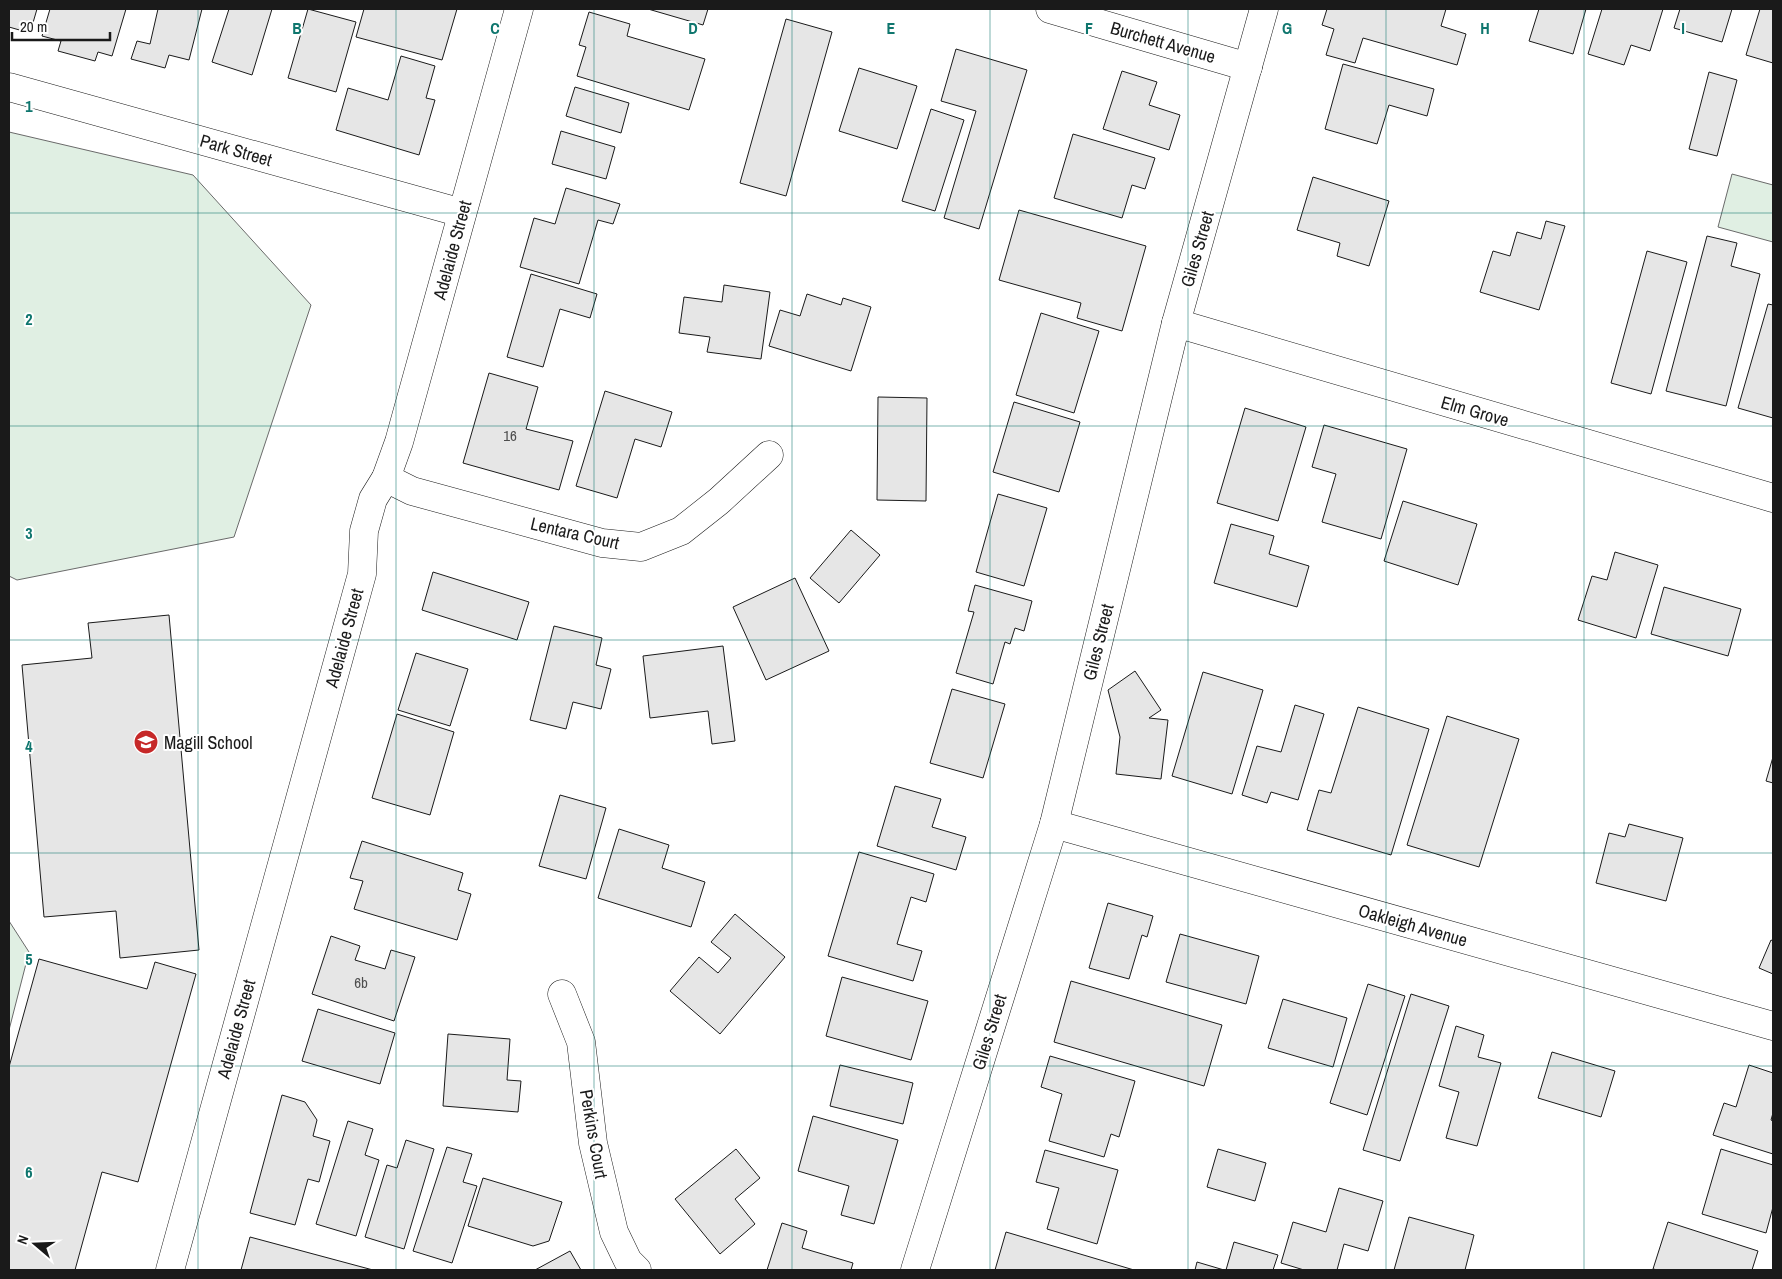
<svg xmlns="http://www.w3.org/2000/svg" width="1782" height="1279" font-family="'Archivo Narrow',sans-serif">
<rect width="100%" height="100%" fill="#fff"/>
<g fill="#e0efe3" stroke="#6a6a6a">
<polygon points="9,132 193,175 311,305 234,537 17,580 9,576"/>
<polygon points="1732,174 1773,185 1773,242 1718,227"/>
<polygon points="9,921 29,952 9,1030"/>
</g>
<g fill="#e6e6e6" stroke="#1a1a1a">
<polygon points="9,9 37,9 30,33 9,27"/>
<polygon points="50,9 126,9 112,56 98,52 95,61 58,51 61,41 42,36"/>
<polygon points="158,9 202,9 189,60 169,55 165,68 131,59 137,41 150,44"/>
<polygon points="229,9 272,9 252,75 212,62"/>
<polygon points="308,9 356,22 336,92 288,78"/>
<polygon points="364,9 457,9 442,60 356,37"/>
<polygon points="648,9 708,9 703,25"/>
<polygon points="1327,9 1446,9 1441,26 1466,34 1457,65 1363,38 1355,63 1326,55 1334,29 1322,25"/>
<polygon points="1539,9 1586,9 1573,54 1529,41"/>
<polygon points="1602,9 1663,9 1650,51 1631,45 1624,65 1588,54"/>
<polygon points="1680,9 1732,9 1722,42 1674,28"/>
<polygon points="1760,9 1773,9 1773,63 1746,55"/>
<polygon points="589,12 630,24 627,36 705,59 689,110 577,76 586,47 579,45"/>
<polygon points="786,19 832,32 786,196 740,183"/>
<polygon points="956,49 1027,70 979,229 944,218 976,111 941,101"/>
<polygon points="401,56 435,66 426,98 435,100 419,155 336,130 348,88 388,100"/>
<polygon points="1343,64 1434,89 1427,116 1389,105 1377,144 1325,129"/>
<polygon points="859,68 917,86 897,149 839,131"/>
<polygon points="1122,71 1157,82 1149,105 1180,115 1169,150 1103,129"/>
<polygon points="1709,72 1737,80 1717,156 1689,149"/>
<polygon points="575,87 629,103 621,133 566,116"/>
<polygon points="931,109 964,120 935,211 902,201"/>
<polygon points="561,131 615,147 606,179 552,164"/>
<polygon points="1073,134 1155,158 1145,189 1132,185 1122,218 1054,198"/>
<polygon points="1313,177 1389,201 1369,266 1337,256 1340,243 1297,230"/>
<polygon points="566,188 620,204 613,224 598,220 579,284 520,267 534,218 555,224"/>
<polygon points="1019,210 1146,246 1122,331 1077,318 1081,303 999,280"/>
<polygon points="1546,221 1565,226 1539,310 1480,292 1493,251 1510,256 1517,232 1541,239"/>
<polygon points="1707,236 1737,243 1731,266 1760,274 1726,406 1666,391"/>
<polygon points="1647,251 1687,262 1651,394 1611,383"/>
<polygon points="531,274 597,294 590,318 560,309 543,367 507,357"/>
<polygon points="724,285 770,292 761,359 707,352 710,337 679,333 684,297 722,302"/>
<polygon points="807,294 841,305 843,298 871,307 851,371 769,346 780,310 800,316"/>
<polygon points="1768,304 1773,305 1773,418 1738,408"/>
<polygon points="1041,313 1099,331 1074,413 1016,395"/>
<polygon points="489,373 538,387 526,429 573,441 559,490 463,463"/>
<polygon points="605,391 672,412 661,447 635,439 617,498 576,486"/>
<polygon points="878,397 927,398 926,501 877,500"/>
<polygon points="1014,402 1080,422 1059,492 993,472"/>
<polygon points="1245,408 1306,427 1278,521 1217,503"/>
<polygon points="1324,425 1407,449 1381,539 1322,522 1336,474 1312,467"/>
<polygon points="998,494 1047,508 1024,586 976,572"/>
<polygon points="1403,501 1477,524 1458,585 1384,561"/>
<polygon points="1231,524 1274,536 1269,554 1309,566 1297,607 1214,583"/>
<polygon points="851,530 880,555 839,603 810,578"/>
<polygon points="1615,552 1658,565 1636,638 1578,620 1592,576 1607,580"/>
<polygon points="433,572 529,602 517,640 422,610"/>
<polygon points="795,578 829,651 766,680 733,607"/>
<polygon points="975,585 1032,601 1024,631 1015,628 1010,644 1005,642 993,684 956,673 974,612 968,611"/>
<polygon points="1664,587 1741,609 1728,656 1651,634"/>
<polygon points="169,615 199,950 120,958 116,911 44,917 22,665 92,658 88,623"/>
<polygon points="554,626 602,638 596,665 611,669 601,709 573,702 566,729 530,720"/>
<polygon points="723,646 735,741 712,744 708,711 650,718 643,656"/>
<polygon points="416,653 468,669 450,726 398,710"/>
<polygon points="1135,671 1161,710 1149,718 1168,720 1161,779 1116,774 1120,737 1108,690"/>
<polygon points="1203,672 1263,690 1232,794 1172,776"/>
<polygon points="952,689 1005,704 983,778 930,763"/>
<polygon points="1295,705 1324,714 1298,800 1271,792 1267,803 1242,795 1257,746 1281,752"/>
<polygon points="1358,707 1429,729 1391,855 1307,830 1319,790 1331,793"/>
<polygon points="397,714 454,732 430,815 372,798"/>
<polygon points="1447,716 1519,739 1479,867 1407,845"/>
<polygon points="1773,757 1773,783 1766,781"/>
<polygon points="895,786 941,799 932,827 966,837 956,870 877,846"/>
<polygon points="560,795 606,808 586,879 539,866"/>
<polygon points="1629,824 1683,838 1666,901 1596,883 1609,833 1625,837"/>
<polygon points="619,829 669,845 662,868 705,882 691,927 598,898"/>
<polygon points="362,841 463,873 458,890 471,894 457,940 354,909 363,881 350,878"/>
<polygon points="859,852 934,874 926,902 911,897 897,944 922,951 913,981 828,956"/>
<polygon points="1108,903 1153,916 1147,937 1142,935 1129,979 1089,968"/>
<polygon points="735,914 785,957 720,1034 670,991 699,957 718,973 731,958 711,942"/>
<polygon points="1180,934 1259,956 1246,1004 1166,982"/>
<polygon points="331,936 360,946 355,960 385,969 391,950 415,957 394,1021 312,994"/>
<polygon points="1771,940 1773,941 1773,974 1759,968"/>
<polygon points="39,959 147,989 155,962 196,974 138,1182 102,1172 75,1270 9,1270 9,1067"/>
<polygon points="842,977 928,1001 911,1060 826,1036"/>
<polygon points="1071,981 1222,1025 1204,1086 1054,1042"/>
<polygon points="1368,984 1405,996 1367,1115 1330,1103"/>
<polygon points="1411,994 1449,1006 1400,1161 1363,1150"/>
<polygon points="1283,999 1347,1018 1333,1067 1268,1048"/>
<polygon points="318,1009 395,1033 380,1084 302,1061"/>
<polygon points="1456,1026 1484,1035 1478,1057 1501,1063 1477,1146 1446,1138 1459,1092 1439,1086"/>
<polygon points="448,1034 510,1039 507,1080 521,1081 518,1112 443,1106"/>
<polygon points="1552,1052 1615,1071 1601,1117 1538,1098"/>
<polygon points="1050,1056 1135,1081 1119,1137 1111,1134 1104,1157 1049,1141 1062,1094 1041,1087"/>
<polygon points="840,1065 913,1083 903,1124 830,1106"/>
<polygon points="1749,1065 1773,1073 1773,1113 1771,1120 1773,1121 1773,1154 1713,1135 1724,1103 1736,1107"/>
<polygon points="282,1095 305,1102 317,1120 313,1136 330,1141 319,1182 308,1179 295,1225 250,1213"/>
<polygon points="813,1116 898,1140 874,1224 841,1215 849,1186 798,1171"/>
<polygon points="348,1121 373,1129 365,1155 379,1160 356,1236 316,1224"/>
<polygon points="406,1140 434,1149 404,1249 365,1237 387,1165 397,1168"/>
<polygon points="447,1147 472,1154 463,1182 477,1186 452,1263 413,1251"/>
<polygon points="736,1149 760,1178 735,1199 755,1224 720,1254 675,1199"/>
<polygon points="1218,1149 1266,1163 1255,1201 1207,1187"/>
<polygon points="1721,1149 1773,1165 1773,1207 1766,1233 1702,1214"/>
<polygon points="1045,1150 1118,1170 1097,1244 1047,1229 1059,1188 1036,1182"/>
<polygon points="483,1178 562,1202 549,1241 533,1246 468,1226"/>
<polygon points="1339,1188 1383,1201 1368,1251 1344,1244 1337,1270 1304,1270 1281,1263 1293,1222 1326,1232"/>
<polygon points="1409,1217 1474,1235 1465,1270 1394,1270"/>
<polygon points="1668,1222 1758,1251 1752,1270 1658,1270 1653,1269"/>
<polygon points="782,1223 807,1231 802,1248 853,1263 851,1270 767,1270"/>
<polygon points="1006,1232 1134,1270 995,1270"/>
<polygon points="250,1237 373,1270 241,1270"/>
<polygon points="1234,1242 1278,1255 1273,1270 1226,1270"/>
<polygon points="570,1251 581,1270 535,1270"/>
<polygon points="1197,1262 1224,1270 1195,1270"/>
</g>
<g fill="none" stroke-linecap="round" stroke-linejoin="round">
<defs>
<g id="minor">
<polyline points="1050,9 1248,67"/>
<polyline points="9,87 462,213"/>
<polyline points="1176,323 1773,498"/>
<polyline points="386,478 412,491 602,543 641,547 681,531 719,501 769,455"/>
<polyline points="1054,824 1773,1026"/>
<polyline points="562,994 581,1042 593,1143 614,1232 628,1261 637,1270"/>
<polyline points="170,1270 362,574 364,531 373,499 386,478 399,442 519,9"/>
<polyline points="915,1270 1054,824 1176,323 1264,9"/>
</g>
</defs>
<use href="#minor" stroke="#1a1a1a" stroke-width="29"/>
<use href="#minor" stroke="#fff" stroke-width="28"/>
</g>
<path fill="none" stroke="#0f766e" stroke-width="1" stroke-opacity="0.55" d="M198 9V1270M396 9V1270M594 9V1270M792 9V1270M990 9V1270M1188 9V1270M1386 9V1270M1584 9V1270M9 213H1773M9 426H1773M9 640H1773M9 853H1773M9 1066H1773"/>
<defs>
<symbol id="school-disc" viewBox="-11 -11 22 22"><circle r="9.5" fill="#c62828" stroke="#fff"/><path d="M0-5L7-2L0 1L-7-2ZM-4 1L0 2.5L4 1V4Q0 6-4 4Z" fill="#fff"/></symbol>
</defs>
<g fill-rule="evenodd">
<use href="#school-disc" x="132" y="728" width="28" height="28"/>
</g>
<g text-anchor="middle" dominant-baseline="central" stroke-width="4" stroke-linejoin="round" paint-order="stroke">
<g font-size="15" fill="#4d4d4d">
<text x="510" y="435">16</text>
<text x="361" y="982">6b</text>
</g>
<g font-size="18" fill="#1a1a1a" stroke="#fff">
<text transform="translate(1163 42) rotate(16)">Burchett Avenue</text>
<text transform="translate(236 150) rotate(16)">Park Street</text>
<text transform="translate(1197 249) rotate(-74)">Giles Street</text>
<text transform="translate(452 250) rotate(-75)">Adelaide Street</text>
<text transform="translate(1475 411) rotate(16)">Elm Grove</text>
<text transform="translate(575 533) rotate(13)">Lentara Court</text>
<text transform="translate(344 638) rotate(-75)">Adelaide Street</text>
<text transform="translate(1098 642) rotate(-76)">Giles Street</text>
<text transform="translate(1413 925) rotate(16)">Oakleigh Avenue</text>
<text transform="translate(236 1029) rotate(-75)">Adelaide Street</text>
<text transform="translate(989 1032) rotate(-73)">Giles Street</text>
<text transform="translate(594 1134) rotate(80)">Perkins Court</text>
</g>
<g font-size="18" fill="#1a1a1a" stroke="#fff" text-anchor="start">
<text x="164" y="742">Magill School</text>
</g>
</g>
<g font-size="16" text-anchor="middle" font-weight="bold" fill="#0f766e" stroke="#fff" stroke-width="4" stroke-linejoin="round" paint-order="stroke">
<text x="297" y="34">B</text>
<text x="495" y="34">C</text>
<text x="693" y="34">D</text>
<text x="891" y="34">E</text>
<text x="1089" y="34">F</text>
<text x="1287" y="34">G</text>
<text x="1485" y="34">H</text>
<text x="1683" y="34">I</text>
<text x="29" y="112">1</text>
<text x="29" y="325">2</text>
<text x="29" y="539">3</text>
<text x="29" y="752">4</text>
<text x="29" y="965">5</text>
<text x="29" y="1178">6</text>
</g>
<rect width="1782" height="1279" fill="none" stroke="#1a1a1a" stroke-width="20"/>
<g transform="translate(35 1244) rotate(289)" stroke="#ffffff" stroke-width="4" paint-order="stroke">
<path d="M0-4L9 19L0 12L-9 19Z" fill="#1a1a1a"/>
<text y="-8" font-size="14" font-weight="bold" text-anchor="middle" fill="#1a1a1a">N</text>
</g>
<path d="M12 32v8h98v-8" fill="none" stroke="#1a1a1a" stroke-width="2.5"/>
<text x="20" y="32" font-size="15" fill="#1a1a1a" stroke="#ffffff" stroke-width="4" paint-order="stroke">20 m</text>
</svg>
